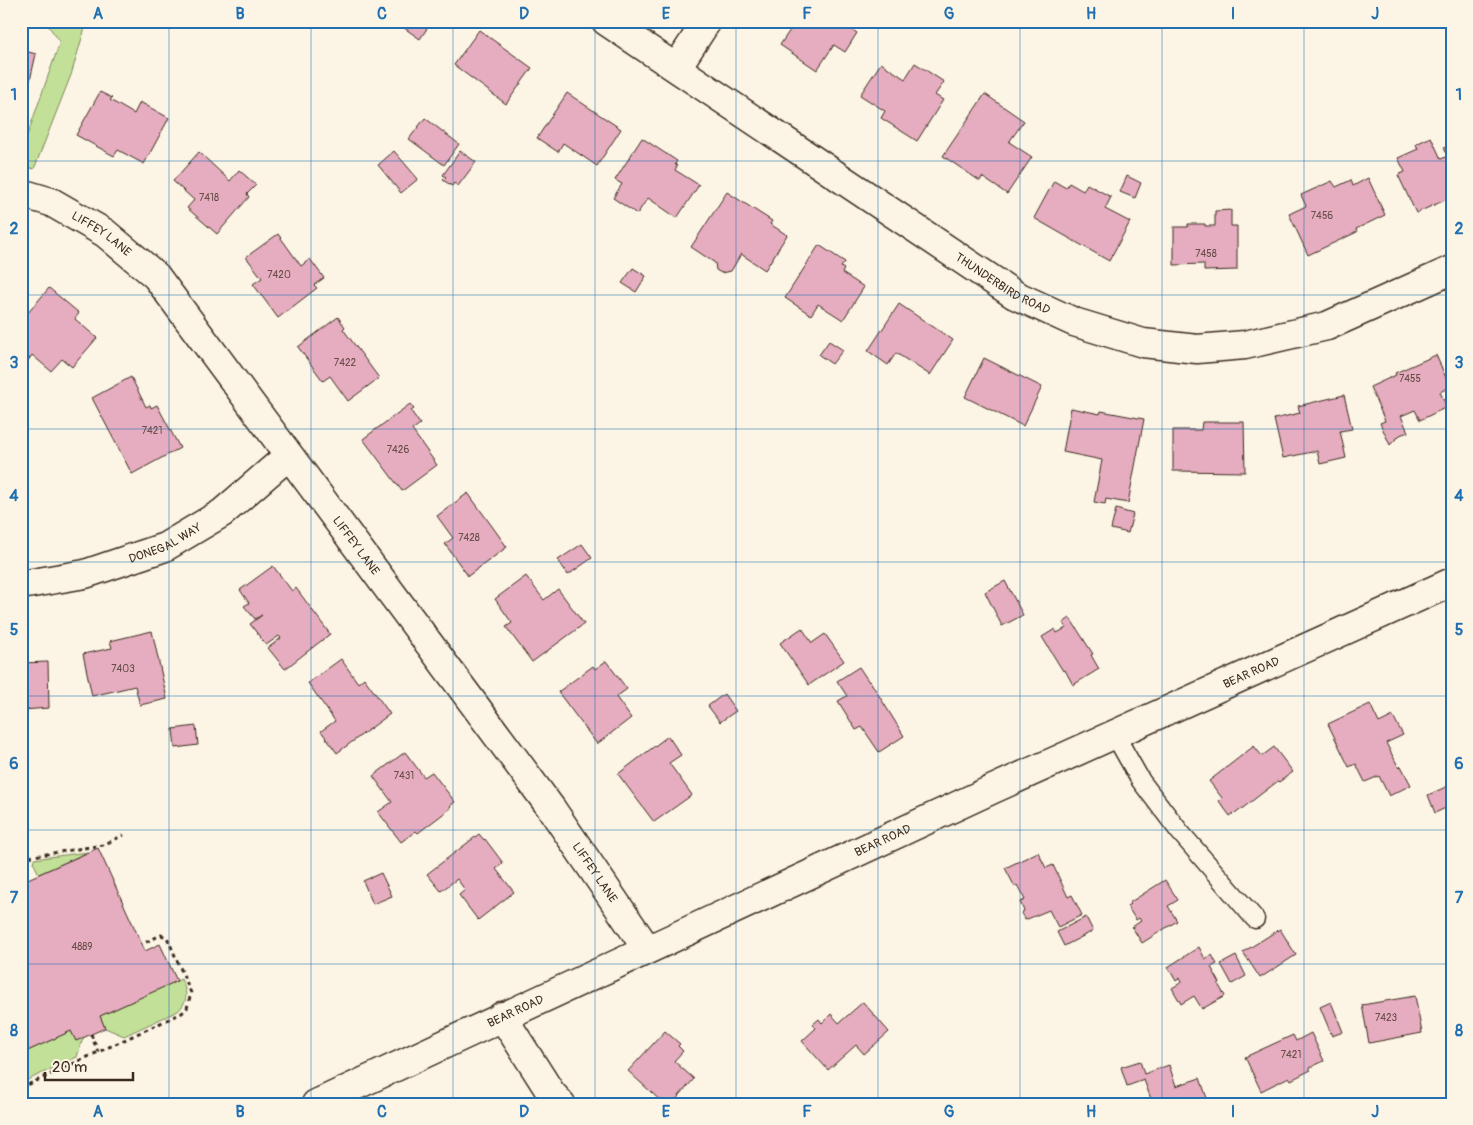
<svg xmlns="http://www.w3.org/2000/svg" width="1473" height="1125" font-family="Pangolin,sans-serif">
<rect width="100%" height="100%" fill="#fcf5e5"/>
<filter id="ink" filterUnits="userSpaceOnUse"><feTurbulence type="fractalNoise" baseFrequency=".02" numOctaves="2"/><feDisplacementMap in="SourceGraphic" scale="10" xChannelSelector="R" yChannelSelector="G"/><feConvolveMatrix kernelMatrix="1 2 1 2 8 2 1 2 1" color-interpolation-filters="sRGB"/></filter>
<g filter="url(#ink)">
<g fill="#c2e098" stroke="#7e855b">
<polygon points="45,21 87,21 71,75 34,169 21,165 21,153 60,42"/>
<polygon points="88,852 39,874 33,862 34,859"/>
<path d="M181 979C187 992 189 1000 178 1011L124 1036 105 1028 100 1016Z"/>
<polygon points="71,1031 76,1041 83,1038 77,1057 21,1083 21,1054"/>
</g>
<g fill="#e5adbf" stroke="#3b2a1e">
<polygon points="394,21 432,21 420,39"/>
<polygon points="796,21 858,21 854,27 847,23 846,26 857,33 845,52 834,45 817,70 780,45"/>
<polygon points="479,30 532,68 506,104 454,65"/>
<polygon points="21,50 36,54 24,107 21,106"/>
<polygon points="881,63 905,79 915,63 944,82 935,95 943,100 917,141 881,118 885,111 860,95"/>
<polygon points="100,92 112,98 110,100 134,114 140,102 169,118 144,164 118,150 114,156 76,135"/>
<polygon points="567,93 621,129 597,166 563,143 558,152 537,138"/>
<polygon points="985,94 1024,121 1009,142 1032,157 1007,194 982,177 980,181 943,156"/>
<polygon points="425,118 459,144 444,165 409,139"/>
<polygon points="1431,137 1441,159 1448,156 1444,148 1452,144 1452,197 1416,213 1398,175 1405,172 1398,158 1418,149 1416,144"/>
<polygon points="642,138 677,161 675,164 677,166 675,170 699,185 677,218 648,198 637,214 613,198 622,184 615,180"/>
<polygon points="394,151 418,179 401,193 378,165"/>
<polygon points="460,151 476,162 458,186 454,183 452,186 443,180 446,177 443,175"/>
<polygon points="199,152 230,181 239,170 256,185 247,194 249,197 217,234 187,208 194,200 173,181"/>
<polygon points="1127,176 1141,183 1135,198 1120,192"/>
<polygon points="1368,178 1385,215 1356,229 1357,232 1308,255 1289,214 1306,206 1301,195 1332,181 1336,187 1351,180 1353,186"/>
<polygon points="1054,181 1066,188 1069,183 1083,191 1087,184 1111,197 1105,209 1130,222 1109,261 1034,218"/>
<polygon points="727,192 772,221 770,224 787,235 765,270 741,254 731,271 721,273 716,270 715,263 691,247"/>
<polygon points="1231,210 1231,226 1237,226 1237,270 1204,271 1204,264 1174,265 1174,227 1188,227 1188,224 1205,224 1205,226 1215,226 1215,211"/>
<polygon points="278,234 301,266 310,259 324,278 314,285 317,288 278,318 253,284 262,278 246,257"/>
<polygon points="819,245 845,262 841,267 844,269 842,273 864,287 843,320 818,304 811,315 785,298"/>
<polygon points="633,268 646,276 636,292 622,283"/>
<polygon points="49,288 79,313 75,319 97,338 72,367 62,359 51,371 32,355 27,362 21,358 21,321"/>
<polygon points="899,304 953,340 930,375 896,353 888,365 868,351"/>
<polygon points="338,317 345,327 343,329 379,378 348,401 330,376 323,381 298,347"/>
<polygon points="829,341 843,350 832,364 819,355"/>
<polygon points="1436,355 1450,387 1440,392 1447,407 1420,420 1415,410 1401,416 1408,432 1400,435 1390,445 1380,423 1385,421 1370,387 1396,375 1395,373"/>
<polygon points="984,358 1042,387 1023,426 965,397"/>
<polygon points="131,377 146,407 150,405 151,408 157,405 180,448 132,474 92,398"/>
<polygon points="1344,395 1352,429 1340,431 1346,458 1320,464 1317,451 1283,458 1274,419 1300,413 1298,406"/>
<polygon points="410,404 414,409 411,411 420,424 412,430 437,465 402,491 363,439"/>
<polygon points="1071,408 1100,414 1101,411 1144,419 1128,503 1106,499 1105,504 1094,502 1102,460 1063,452"/>
<polygon points="1202,422 1244,422 1245,472 1173,471 1173,430 1201,430"/>
<polygon points="468,493 507,547 468,576 445,544 453,538 437,516"/>
<polygon points="1116,509 1133,514 1128,533 1111,529"/>
<polygon points="582,544 592,558 568,575 558,560"/>
<polygon points="273,566 292,591 296,588 330,634 285,669 268,648 281,638 279,636 266,645 250,624 262,615 255,619 244,606 249,603 240,590"/>
<polygon points="526,576 544,600 558,589 584,624 532,662 506,627 512,623 495,599"/>
<polygon points="1005,581 1023,615 1002,626 985,592"/>
<polygon points="1070,618 1093,654 1091,655 1099,669 1073,685 1065,670 1063,671 1042,637 1055,629 1057,633 1066,628 1063,623"/>
<polygon points="802,628 812,643 825,634 844,661 809,685 780,643"/>
<polygon points="152,631 167,699 140,705 135,686 92,696 83,654 112,648 110,641"/>
<polygon points="341,659 358,683 364,678 390,714 337,753 321,731 335,721 308,683"/>
<polygon points="606,661 627,689 616,697 631,718 597,744 558,692 593,666 595,669"/>
<polygon points="48,662 49,708 23,710 23,719 21,721 21,663"/>
<polygon points="859,667 869,682 870,681 904,736 879,752 862,727 856,730 838,701 847,696 837,681"/>
<polygon points="724,694 736,711 720,722 708,706"/>
<polygon points="1370,704 1379,723 1393,716 1403,735 1386,743 1399,768 1401,766 1411,785 1389,796 1379,776 1365,782 1356,764 1349,767 1328,724"/>
<polygon points="196,726 198,745 175,748 173,729"/>
<polygon points="668,736 681,755 669,763 692,795 654,822 618,774"/>
<polygon points="1254,746 1262,756 1274,747 1293,772 1279,782 1278,781 1235,814 1234,813 1230,816 1219,801 1222,798 1209,781"/>
<polygon points="405,752 424,777 432,772 455,802 450,806 451,808 418,833 416,831 401,842 378,812 392,802 373,776"/>
<polygon points="1448,786 1452,797 1452,805 1435,813 1428,795"/>
<polygon points="479,834 484,840 485,839 503,863 496,869 514,892 478,920 459,895 465,890 457,879 441,891 427,874"/>
<polygon points="98,848 145,951 160,944 177,981 100,1016 105,1028 76,1041 71,1031 21,1054 21,882"/>
<polygon points="1038,852 1046,868 1053,865 1068,897 1072,895 1082,915 1058,927 1049,910 1025,920 1021,913 1024,911 1020,902 1025,900 1017,885 1015,887 1005,868"/>
<polygon points="381,873 392,896 373,904 363,881"/>
<polygon points="1165,880 1178,900 1168,906 1177,921 1142,943 1132,927 1141,921 1139,918 1136,920 1127,906 1130,904 1129,903"/>
<polygon points="1086,917 1093,931 1064,946 1057,932"/>
<polygon points="1280,929 1296,955 1260,978 1243,952"/>
<polygon points="1199,947 1205,959 1212,955 1217,964 1211,967 1220,983 1218,984 1225,996 1202,1009 1194,996 1181,1004 1172,988 1182,982 1180,978 1176,981 1168,967"/>
<polygon points="1236,956 1246,976 1232,984 1221,964"/>
<polygon points="1415,996 1422,1033 1369,1043 1362,1005"/>
<polygon points="863,1002 889,1032 864,1054 856,1045 828,1070 802,1041 816,1028 812,1025 819,1019 822,1023 831,1014 839,1023"/>
<polygon points="1331,1002 1343,1032 1332,1036 1320,1007"/>
<polygon points="665,1031 680,1044 678,1046 683,1051 674,1061 694,1079 672,1104 664,1104 628,1071"/>
<polygon points="1311,1033 1324,1061 1309,1068 1311,1070 1291,1080 1289,1077 1261,1091 1245,1057 1293,1035 1296,1041"/>
<polygon points="1140,1061 1144,1074 1169,1065 1176,1086 1200,1078 1209,1104 1137,1104 1151,1099 1144,1080 1127,1086 1121,1067"/>
</g>
<g fill="none" stroke-linecap="round" stroke-linejoin="round">
<defs>
<polyline id="service" points="1115,735 1141,781 1179,831 1255,919"/>
<g id="minor">
<path id="s1" d="M606 21 1015 295 1074 322 1143 343 1197 349 1245 345 1327 326 1452 270"/>
<polyline points="677,67 707,21"/>
<path id="s2" d="M21 193 51 202 105 233 156 276 551 808 647 949"/>
<path id="s3" d="M21 585 85 574 165 547 222 513 288 456"/>
<polyline points="502,1016 551,1093 561,1104"/>
</g>
<g id="tertiary">
<path id="s4" d="M316 1104 991 790 1452 582"/>
</g>
</defs>
<use href="#service" stroke="#3b2a1e" stroke-width="21"/>
<use href="#minor" stroke="#3b2a1e" stroke-width="31"/>
<use href="#tertiary" stroke="#3b2a1e" stroke-width="31"/>
<g stroke="#3b2a1e" stroke-width="3" stroke-dasharray="4 4" stroke-linecap="butt">
<polyline points="21,858 103,845 124,835"/>
<polyline points="91,1034 98,1052"/>
<polyline points="21,1088 182,1013 187,1008 191,993 167,937 161,935 142,944"/>
</g>
<use href="#service" stroke="#fcf5e5" stroke-width="18"/>
<use href="#minor" stroke="#fcf5e5" stroke-width="28"/>
<use href="#tertiary" stroke="#fcf5e5" stroke-width="28"/>
</g>
</g>
<path fill="none" stroke="#1f6fb2" stroke-width="1" stroke-opacity="0.55" d="M169 21V1104M311 21V1104M453 21V1104M595 21V1104M736 21V1104M878 21V1104M1020 21V1104M1162 21V1104M1304 21V1104M21 161H1452M21 295H1452M21 429H1452M21 562H1452M21 696H1452M21 830H1452M21 964H1452"/>
<g text-anchor="middle" dominant-baseline="central" stroke-width="5" stroke-linejoin="round" paint-order="stroke">
<g font-size="10" fill="#664b46">
<text x="209" y="198">7418</text>
<text x="1322" y="216">7456</text>
<text x="1206" y="254">7458</text>
<text x="279" y="275">7420</text>
<text x="345" y="363">7422</text>
<text x="1410" y="379">7455</text>
<text x="152" y="431">7421</text>
<text x="398" y="450">7426</text>
<text x="469" y="538">7428</text>
<text x="123" y="669">7403</text>
<text x="404" y="776">7431</text>
<text x="82" y="947">4889</text>
<text x="1386" y="1018">7423</text>
<text x="1291" y="1055">7421</text>
</g>
<g font-size="12" fill="#3b2a1e" stroke="#fcf5e5">
<text stroke="none"><textPath href="#s2" startOffset="91">LIFFEY LANE</textPath></text>
<text stroke="none"><textPath href="#s1" startOffset="476">THUNDERBIRD ROAD</textPath></text>
<text stroke="none"><textPath href="#s3" startOffset="151">DONEGAL WAY</textPath></text>
<text stroke="none"><textPath href="#s2" startOffset="496">LIFFEY LANE</textPath></text>
<text stroke="none"><textPath href="#s4" startOffset="1030">BEAR ROAD</textPath></text>
<text stroke="none"><textPath href="#s4" startOffset="625">BEAR ROAD</textPath></text>
<text stroke="none"><textPath href="#s2" startOffset="901">LIFFEY LANE</textPath></text>
<text stroke="none"><textPath href="#s4" startOffset="220">BEAR ROAD</textPath></text>
</g>
</g>
<rect width="1473" height="1125" fill="none" stroke="#fcf5e5" stroke-width="55"/>
<path d="M45 1072v8h88v-8" fill="none" stroke="#3b2a1e" stroke-width="2.5"/>
<text x="52" y="1072" font-size="15" fill="#3b2a1e" stroke="#fcf5e5" stroke-width="4" paint-order="stroke">20 m</text>
<rect x="28" y="28" width="1418" height="1070" fill="none" stroke="#1f6fb2" stroke-width="2"/>
<g font-size="16" text-anchor="middle" font-weight="bold" fill="#1f6fb2">
<text x="98" y="19">A</text>
<text x="240" y="19">B</text>
<text x="382" y="19">C</text>
<text x="524" y="19">D</text>
<text x="666" y="19">E</text>
<text x="807" y="19">F</text>
<text x="949" y="19">G</text>
<text x="1091" y="19">H</text>
<text x="1233" y="19">I</text>
<text x="1375" y="19">J</text>
<text x="14" y="100">1</text>
<text x="1459" y="100">1</text>
<text x="14" y="234">2</text>
<text x="1459" y="234">2</text>
<text x="14" y="368">3</text>
<text x="1459" y="368">3</text>
<text x="14" y="501">4</text>
<text x="1459" y="501">4</text>
<text x="14" y="635">5</text>
<text x="1459" y="635">5</text>
<text x="14" y="769">6</text>
<text x="1459" y="769">6</text>
<text x="14" y="903">7</text>
<text x="1459" y="903">7</text>
<text x="14" y="1036">8</text>
<text x="1459" y="1036">8</text>
<text x="98" y="1117">A</text>
<text x="240" y="1117">B</text>
<text x="382" y="1117">C</text>
<text x="524" y="1117">D</text>
<text x="666" y="1117">E</text>
<text x="807" y="1117">F</text>
<text x="949" y="1117">G</text>
<text x="1091" y="1117">H</text>
<text x="1233" y="1117">I</text>
<text x="1375" y="1117">J</text>
</g>
</svg>
